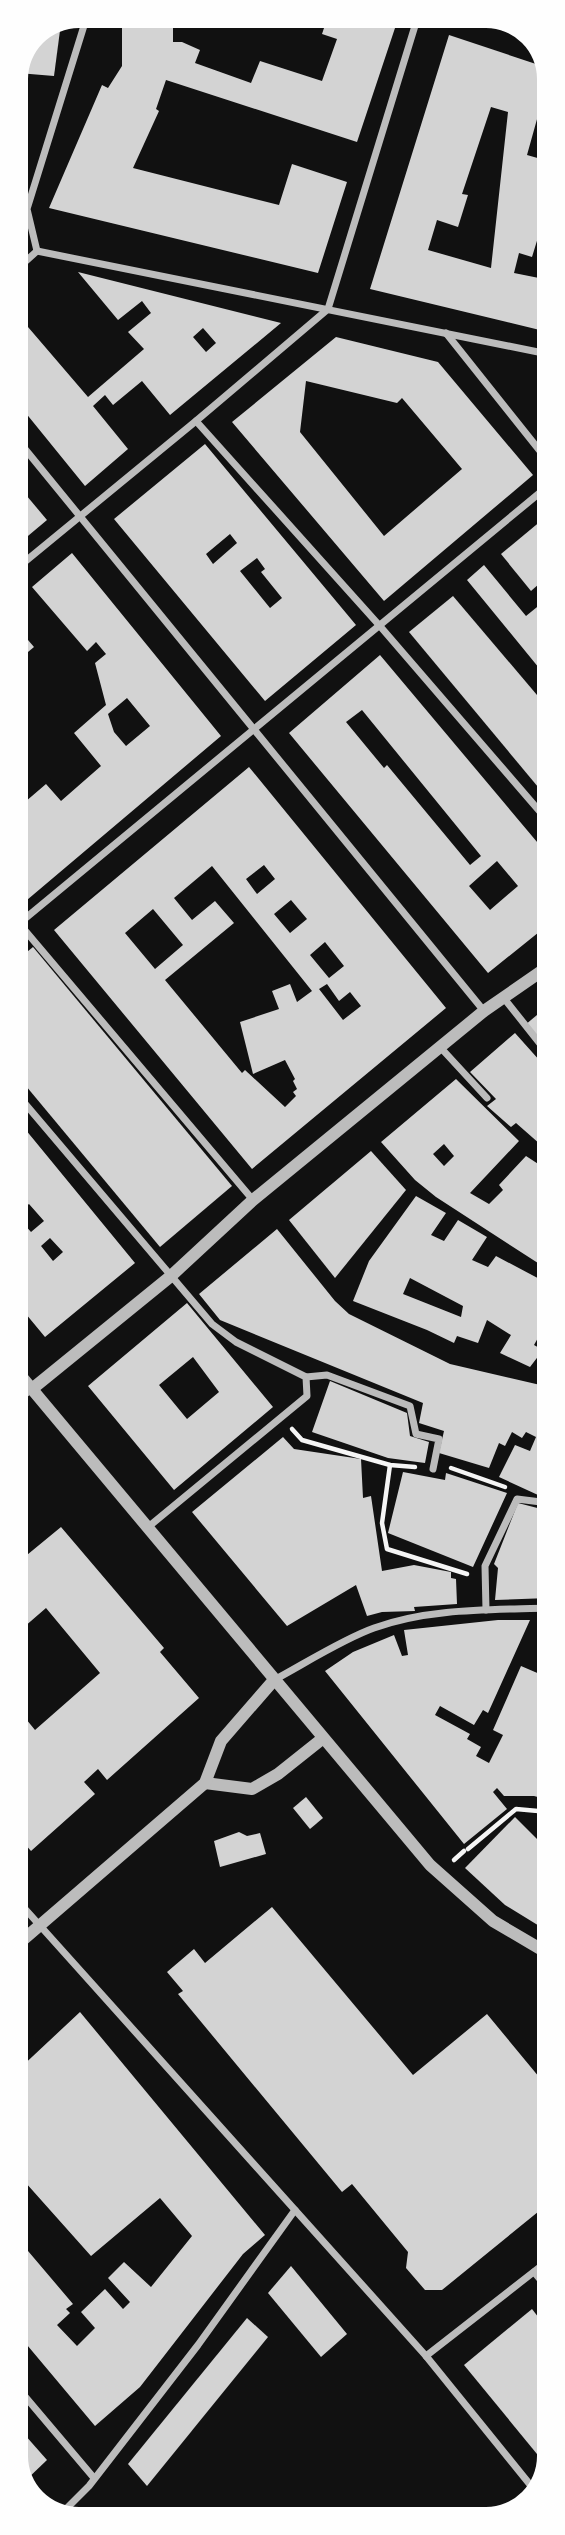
<svg xmlns="http://www.w3.org/2000/svg" width="565" height="2535" font-family="Raleway,sans-serif">
<rect width="100%" height="100%" fill="#111"/>
<g fill="#d3d3d3" fill-rule="evenodd">
<polygon points="122,16 173,16 173,42 182,42 200,50 195,63 251,83 260,61 322,81 337,39 322,34 328,16 399,16 357,142 166,80 156,109 159,111 133,168 279,205 292,164 347,182 318,273 49,208 102,85 108,88 122,66"/>
<polygon points="61,23 54,76 18,73 35,34"/>
<path d="M449 35 548 68V115L539 112 527 155 548 161V205L532 257 519 253 514 273 544 279 548 269V332L370 289ZM491 107 508 112 491 268 428 250 437 220 458 227 468 195 462 194Z"/>
<path d="M78 272 281 323 170 415 142 381 113 405 105 395 93 406 128 449 85 486 16 401V313L88 397 144 349 128 332 151 313 142 301 118 320ZM203 328 216 343 206 352 193 337Z"/>
<path d="M336 337 438 362 533 475 384 601 232 422ZM306 381 397 403 402 398 462 469 384 536 300 432Z"/>
<path d="M205 444 356 625 265 701 114 519ZM230 534 237 543 213 564 206 554ZM257 558 265 569 261 572 282 598 270 608 240 571Z"/>
<polygon points="16,483 47,520 16,546"/>
<polygon points="548,515 548,576 531,591 501,554"/>
<path d="M72 553 221 736 27 900 16 886V803L21 799 25 802 46 784 61 801 101 766 74 733 106 705 95 663 106 654 96 642 87 651 32 587ZM127 698 150 726 126 746 114 732 108 714Z"/>
<polygon points="484,565 526,616 542,603 547,607 548,606 548,679 467,580"/>
<polygon points="453,596 548,708 548,799 409,632"/>
<polygon points="16,626 34,647 16,662"/>
<path d="M380 655 548 855 549 924 488 973 289 733ZM362 710 481 856 470 865 387 765 384 768 346 722ZM497 861 518 886 490 910 469 886Z"/>
<path d="M249 767 446 1008 252 1169 54 930ZM264 865 275 879 257 894 246 879ZM212 866 312 991 297 1002 290 984 272 991 279 1009 240 1022 253 1074 285 1060 295 1079 293 1081 297 1089 293 1092 296 1096 285 1107 245 1070 242 1073 165 980 234 923 215 901 192 920 174 898ZM291 900 307 919 290 933 274 914ZM153 909 183 945 155 969 125 933ZM325 942 344 966 329 978 310 955ZM327 984 339 1001 350 992 361 1006 343 1020 319 989Z"/>
<polygon points="33,947 232,1186 160,1247 16,1074 16,961"/>
<polygon points="549,1005 549,1053 525,1025"/>
<polygon points="515,1033 549,1071 549,1152 516,1123 511,1127 487,1106 496,1099 470,1072"/>
<path d="M456 1079 519 1141 470 1193 489 1204 503 1190 499 1185 526 1156 549 1171V1256L541 1265 436 1197 415 1180 381 1142ZM444 1144 454 1156 444 1166 433 1154Z"/>
<path d="M16 1118 135 1263 45 1337 16 1302V1215L31 1232 44 1221 29 1204 16 1214ZM50 1238 63 1252 53 1261 41 1246Z"/>
<polygon points="371,1151 406,1190 335,1278 289,1220"/>
<path d="M416 1196 446 1213 431 1235 444 1241 458 1220 487 1237 472 1260 488 1267 496 1256 549 1284V1333L543 1329 534 1345 543 1350 530 1367 500 1353 511 1335 487 1320 478 1343 457 1336 454 1343 427 1330 353 1301 369 1261ZM410 1278 463 1306 461 1317 403 1294Z"/>
<polygon points="277,1229 335,1301 349,1314 450,1364 549,1387 549,1476 545,1476 538,1495 499,1477 515,1445 530,1451 536,1437 526,1432 522,1438 512,1432 505,1446 499,1443 489,1468 439,1453 444,1431 419,1423 423,1403 220,1320 199,1294"/>
<path d="M187 1303 273 1407 174 1490 88 1386ZM193 1357 219 1392 187 1419 159 1385Z"/>
<polygon points="330,1381 407,1413 410,1436 429,1442 425,1463 388,1458 312,1432"/>
<polygon points="283,1437 294,1449 361,1459 363,1498 371,1496 382,1571 414,1565 451,1572 451,1578 456,1579 457,1604 414,1607 415,1611 382,1612 367,1616 356,1585 287,1626 192,1512"/>
<polygon points="403,1472 445,1480 446,1473 507,1493 473,1567 388,1533"/>
<polygon points="518,1503 549,1511 549,1598 495,1600 498,1568 494,1564"/>
<polygon points="61,1527 164,1648 160,1652 199,1698 107,1780 98,1769 84,1782 95,1794 31,1851 17,1835 17,1708 35,1730 100,1673 46,1608 16,1634 16,1564"/>
<polygon points="498,1620 530,1620 488,1713 483,1710 474,1725 440,1706 435,1715 470,1734 467,1739 481,1747 476,1756 489,1763 503,1735 493,1730 521,1666 549,1678 549,1800 534,1796 504,1796 497,1788 493,1792 507,1809 464,1844 325,1671 353,1652 394,1635 402,1656 408,1655 404,1630"/>
<polygon points="546,1620 549,1620 549,1663 542,1662"/>
<polygon points="306,1797 323,1818 310,1829 293,1808"/>
<polygon points="515,1817 549,1851 549,1932 505,1905 465,1868"/>
<polygon points="239,1832 247,1836 260,1833 266,1854 220,1867 214,1841"/>
<polygon points="272,1907 413,2075 487,2014 549,2089 549,2121 542,2127 549,2136 549,2203 442,2290 425,2290 406,2268 408,2252 352,2184 342,2192 178,1994 183,1991 167,1972 194,1949 205,1963"/>
<polygon points="80,2012 265,2235 243,2254 140,2387 95,2426 17,2333 17,2238 73,2304 66,2309 70,2313 57,2325 77,2346 95,2328 81,2312 105,2289 123,2309 130,2302 108,2278 124,2262 151,2287 192,2236 160,2198 91,2256 17,2173 17,2071"/>
<polygon points="291,2266 347,2334 321,2357 268,2293"/>
<polygon points="532,2309 549,2331 549,2457 546,2465 464,2365"/>
<polygon points="247,2318 268,2337 147,2486 128,2464"/>
<polygon points="17,2426 47,2460 24,2482 17,2468"/>
</g>
<g fill="none" stroke-linecap="round" stroke-linejoin="round">
<g stroke="#f5f5f5" stroke-width="4.5">
<polyline points="292,1429 302,1440 390,1465 415,1467"/>
<polyline points="390,1465 382,1523 387,1549 467,1574"/>
<polyline points="451,1468 505,1487"/>
<polyline points="468,1849 516,1809 549,1812"/>
<polyline points="454,1860 464,1851"/>
</g>
<g stroke="#bcbcbc" stroke-width="7">
<polyline points="472,16 530,36"/>
<polyline points="37,251 548,354"/>
<polyline points="37,251 27,209 87,16"/>
<polyline points="16,270 37,251"/>
<polyline points="446,333 548,461"/>
<polyline points="196,421 379,625 548,821"/>
<polyline points="16,438 484,1011"/>
<polyline points="16,569 196,421 328,309 418,16"/>
<polyline points="17,921 253,1200"/>
<polyline points="16,926 548,486"/>
<polyline points="503,997 549,1055"/>
<polyline points="440,1047 487,1098"/>
<polyline points="16,1093 212,1324 236,1342 306,1377 307,1396 147,1528"/>
<polyline points="306,1377 327,1375 410,1406 416,1434 439,1439 433,1469"/>
<polyline points="16,1401 32,1389"/>
<polyline points="486,1610 485,1566 517,1499 549,1503"/>
<path d="M274 1680C304 1664 343 1639 374 1628 429 1608 491 1610 549 1608"/>
<polyline points="17,1900 426,2356 536,2492"/>
<polyline points="534,2272 549,2290"/>
<polyline points="426,2356 549,2260"/>
<polyline points="17,2387 94,2478"/>
<polyline points="67,2510 74,2519"/>
<polyline points="61,2514 89,2486 198,2345 295,2210"/>
</g>
<g stroke="#bcbcbc" stroke-width="12">
<polyline points="16,1370 430,1865 493,1921 549,1954"/>
<polyline points="32,1389 171,1276 253,1200 484,1011 549,966"/>
<polyline points="205,1783 252,1789 278,1774 322,1739"/>
<polyline points="17,1945 205,1783 221,1741 274,1680"/>
</g>
</g>
<path d="M0 0H565V2535H0ZM79 28H486A51 51 0 0 1 537 79V2456A51 51 0 0 1 486 2507H79A51 51 0 0 1 28 2456V79A51 51 0 0 1 79 28Z" fill="#fefefe" fill-rule="evenodd"/>
</svg>
